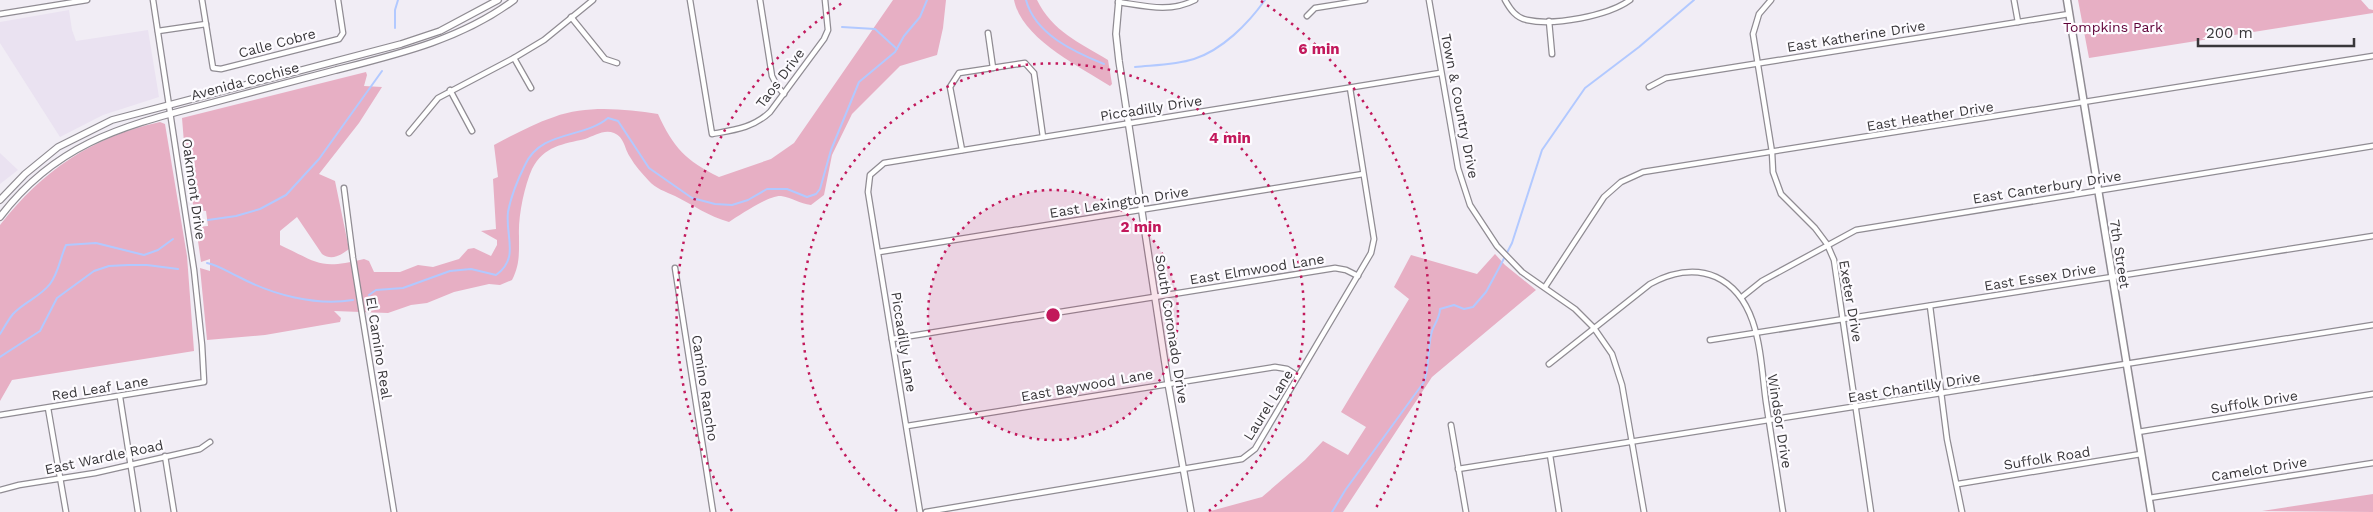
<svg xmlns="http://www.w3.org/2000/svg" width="2373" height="512" font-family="'Work Sans',sans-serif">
<rect width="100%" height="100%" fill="#f1edf5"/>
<g fill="#eae2f1">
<polygon points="69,10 72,30 76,41 148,30 159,97 103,115 60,137 0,43 0,22"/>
<polygon points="0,153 18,170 0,184"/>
</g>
<g fill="#e7afc4">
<path d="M893 0H946L943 28 937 55 900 66 852 114 832 155 824 195 811 205C800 204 791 197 781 196 769 195 740 215 729 222 708 216 693 205 675 196 666 192 655 188 649 181 642 173 635 166 630 157 624 148 625 138 614 133 604 129 594 136 585 139 563 144 544 146 532 169 524 187 518 217 519 236 519 252 520 265 512 280L500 285 489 284 454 292 427 303 411 305 388 313 334 311 341 318 340 322 265 335 207 340 200 268 210 271V259L201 262 196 227 208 226 206 211 194 210 186 167 182 118 366 72 367 75 364 86 382 87 359 123 319 174 335 181 349 249C341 255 332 261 322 254L297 217 280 231V245C319 263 319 270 364 259L369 261 374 272H400L418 265 433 267 459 259 468 249 474 248 491 256 497 245V240L481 231 496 229 493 179 498 177 494 145C513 135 533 124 554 117 587 105 624 109 658 114 673 147 686 161 719 177L771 159 794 143Z"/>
<path d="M1014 0H1037C1052 31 1080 43 1108 60L1112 84 1110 86C1079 66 1022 39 1014 0Z"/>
<polygon points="2078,0 2361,0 2369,9 2373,10 2373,13 2089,58"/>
<path d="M160 122 165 124 187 256 194 351 12 380 0 401V225C43 170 92 137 160 122Z"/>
<polygon points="1495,254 1505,265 1536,290 1432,377 1343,512 1207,512 1262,497 1305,460 1323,441 1348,455 1366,427 1341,412 1409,299 1394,287 1411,255 1477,274"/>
<polygon points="2373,494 2373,512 2262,511"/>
</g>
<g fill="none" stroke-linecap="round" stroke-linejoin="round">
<g stroke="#b2c9ff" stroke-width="2">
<path d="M1026 0C1035 34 1074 52 1104 64"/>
<polyline points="842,27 875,29 897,49"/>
<polyline points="395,28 395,10 398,0"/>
<path d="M1135 67C1155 65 1175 65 1194 59 1222 50 1248 24 1265 0"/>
<polyline points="208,220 236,216 260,209 286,195 319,159 382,71"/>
<path d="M207 263C220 266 228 272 239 277 273 295 315 306 353 300"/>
<path d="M369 295 376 290 403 288 450 271 471 269 496 275C520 258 505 236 508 212 511 196 518 179 525 165 541 130 583 139 608 118L618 121 649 168 692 198 715 204 732 205 748 200 767 189H787L807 197 816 194 820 189 831 150 859 82 895 52 904 36 920 17 927 0"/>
<path d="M0 334C4 328 8 320 13 314 24 302 40 297 50 284 59 272 60 258 66 245L96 243 144 255 158 250 173 239"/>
<polyline points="0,357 40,331 57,298 94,271 109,266 128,265 147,265 178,269"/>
<path d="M1332 512 1346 489 1424 382C1430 366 1427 348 1432 331 1435 323 1440 317 1440 309L1454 305 1464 309 1473 307 1486 292 1499 268 1512 243 1542 150 1585 88 1639 47 1694 0"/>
</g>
<defs>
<g id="minor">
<polyline points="202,0 213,68 221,69 339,39 343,33 338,0"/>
<path d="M690 0 712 134C734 130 753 128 770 112L824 39 828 30 825 0"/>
<polyline points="760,0 772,76 777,86 784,94"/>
<polyline points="1429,0 1458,168 1470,205 1497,246 1522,272 1575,309 1594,328 1612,354 1622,385 1644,512"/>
<path d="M1505 0C1510 9 1516 18 1527 20 1554 26 1608 16 1630 0"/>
<polyline points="1771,0 1759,14 1753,34 1772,152 1773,172 1781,194 1815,228 1827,244 1834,260 1871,512"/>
<polyline points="2014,0 2018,22"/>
<path d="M1118 2C1145 6 1170 13 1195 0"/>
<polyline points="0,14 87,0"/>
<polyline points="1307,16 1315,8 1365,0"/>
<polyline points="571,17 605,59 617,63"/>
<polyline points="1549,21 1552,54"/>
<polyline points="158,31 206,24"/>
<polyline points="988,33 993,68"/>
<polyline points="514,58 531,88"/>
<polyline points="1649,87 1666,78 2069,14"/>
<polyline points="450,90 472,131"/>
<polyline points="409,133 438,98 514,58 544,40 593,0"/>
<polyline points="962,150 950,87 959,73 1025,63 1034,73 1043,137"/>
<polyline points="344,188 353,258 394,512"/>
<polyline points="879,252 1363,174"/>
<polyline points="675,268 713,512"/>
<polyline points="1545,287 1604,197 1621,182 1643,172 2373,56"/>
<polyline points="1742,297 1762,281 1856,230 2373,146"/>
<polyline points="1930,306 1947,439 1962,512"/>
<polyline points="892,339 1335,268 1346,270 1358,276"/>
<polyline points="1710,340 2373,236"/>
<path d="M1549 364 1650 284C1671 273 1693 267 1716 277 1761 298 1760 359 1766 402 1772 439 1777 475 1783 512"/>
<polyline points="120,397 138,512"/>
<polyline points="48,408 66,512"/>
<polyline points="0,415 204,382 202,345 194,270 153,0"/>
<polyline points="1451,425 1466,512"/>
<polyline points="907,426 1275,367 1287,369 1298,376"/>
<polyline points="2138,432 2373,394"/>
<polyline points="1550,455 1559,512"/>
<polyline points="165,456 174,512"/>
<polyline points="1458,469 2373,325"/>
<polyline points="1958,484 2141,454"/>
<polyline points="0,490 19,485 95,473 200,449 210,442"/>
<polyline points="2149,498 2373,463"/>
<polyline points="920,512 868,192 870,175 884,163 1440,73"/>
<polyline points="926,512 1242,459 1255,449 1371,253 1374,239 1350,88"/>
</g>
<g id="tertiary">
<polyline points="1119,0 1116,34 1119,61 1168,383 1191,512"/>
<polyline points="0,200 25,174 58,147 112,120 401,44 440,31 498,0"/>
<path d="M0 217C54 146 118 127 200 106 246 94 291 82 336 70 399 54 462 39 514 0"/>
</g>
<polyline id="secondary" points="2067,0 2151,512"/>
</defs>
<use href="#minor" stroke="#908c93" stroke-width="7"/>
<use href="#tertiary" stroke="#908c93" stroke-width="8"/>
<use href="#secondary" stroke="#908c93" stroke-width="9"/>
<use href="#minor" stroke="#fff" stroke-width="4.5"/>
<use href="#tertiary" stroke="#fff" stroke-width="5.5"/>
<use href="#secondary" stroke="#fff" stroke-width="6"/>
</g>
<circle cx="1053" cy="315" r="125" fill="#c2185b" fill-opacity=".12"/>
<g fill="none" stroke="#c2185b" stroke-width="2.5" stroke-dasharray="2.5 5">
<circle cx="1053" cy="315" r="125"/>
<path d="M897 511A251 251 0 1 1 1209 511"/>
<path d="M732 511A376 376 0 0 1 845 1M1261 1A376 376 0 0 1 1374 511"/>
</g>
<g text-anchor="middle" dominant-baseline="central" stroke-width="4.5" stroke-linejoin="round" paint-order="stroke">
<g font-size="14" fill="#5e0036" stroke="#fdfbff">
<text x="2113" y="27">Tompkins Park</text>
</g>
<g font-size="14" fill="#39373a" stroke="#fdfbff">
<text transform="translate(1856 36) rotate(-9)">East Katherine Drive</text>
<text transform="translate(277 43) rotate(-15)">Calle Cobre</text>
<text transform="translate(780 78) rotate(-53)">Taos Drive</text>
<text transform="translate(245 81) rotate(-15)">Avenida Cochise</text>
<text transform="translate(1460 106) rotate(79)">Town &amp; Country Drive</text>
<text transform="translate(1151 108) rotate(-9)">Piccadilly Drive</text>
<text transform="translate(1930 116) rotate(-9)">East Heather Drive</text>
<text transform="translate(2047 187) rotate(-9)">East Canterbury Drive</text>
<text transform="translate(194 189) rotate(82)">Oakmont Drive</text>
<text transform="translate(1119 202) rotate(-9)">East Lexington Drive</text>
<text transform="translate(2120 254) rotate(81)">7th Street</text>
<text transform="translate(1257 269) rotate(-9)">East Elmwood Lane</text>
<text transform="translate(2040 277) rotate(-9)">East Essex Drive</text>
<text transform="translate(1851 301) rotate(80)">Exeter Drive</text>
<text transform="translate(1172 329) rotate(81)">South Coronado Drive</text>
<text transform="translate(904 342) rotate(81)">Piccadilly Lane</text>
<text transform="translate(379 348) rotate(81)">El Camino Real</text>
<text transform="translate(1087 385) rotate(-10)">East Baywood Lane</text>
<text transform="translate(1914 387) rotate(-9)">East Chantilly Drive</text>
<text transform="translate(100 388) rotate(-9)">Red Leaf Lane</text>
<text transform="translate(705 388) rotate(81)">Camino Rancho</text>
<text transform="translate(2254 402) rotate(-9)">Suffolk Drive</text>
<text transform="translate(1268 405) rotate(-58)">Laurel Lane</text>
<text transform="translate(1780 421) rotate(81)">Windsor Drive</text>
<text transform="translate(104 457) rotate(-12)">East Wardle Road</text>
<text transform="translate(2047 458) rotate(-9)">Suffolk Road</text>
<text transform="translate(2259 469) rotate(-9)">Camelot Drive</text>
</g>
</g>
<circle cx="1053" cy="315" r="8" fill="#c2185b" stroke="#fdfbff" stroke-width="2.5"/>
<g font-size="15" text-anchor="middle" font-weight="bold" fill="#c2185b" stroke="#fdfbff" stroke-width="4.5" stroke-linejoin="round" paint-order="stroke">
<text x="1319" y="54">6 min</text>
<text x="1230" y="143">4 min</text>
<text x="1141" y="232">2 min</text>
</g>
<path d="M2198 38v8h156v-8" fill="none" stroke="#39373a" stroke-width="2.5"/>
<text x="2206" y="38" font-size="15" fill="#39373a" stroke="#fdfbff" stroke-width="4" paint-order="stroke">200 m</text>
</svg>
